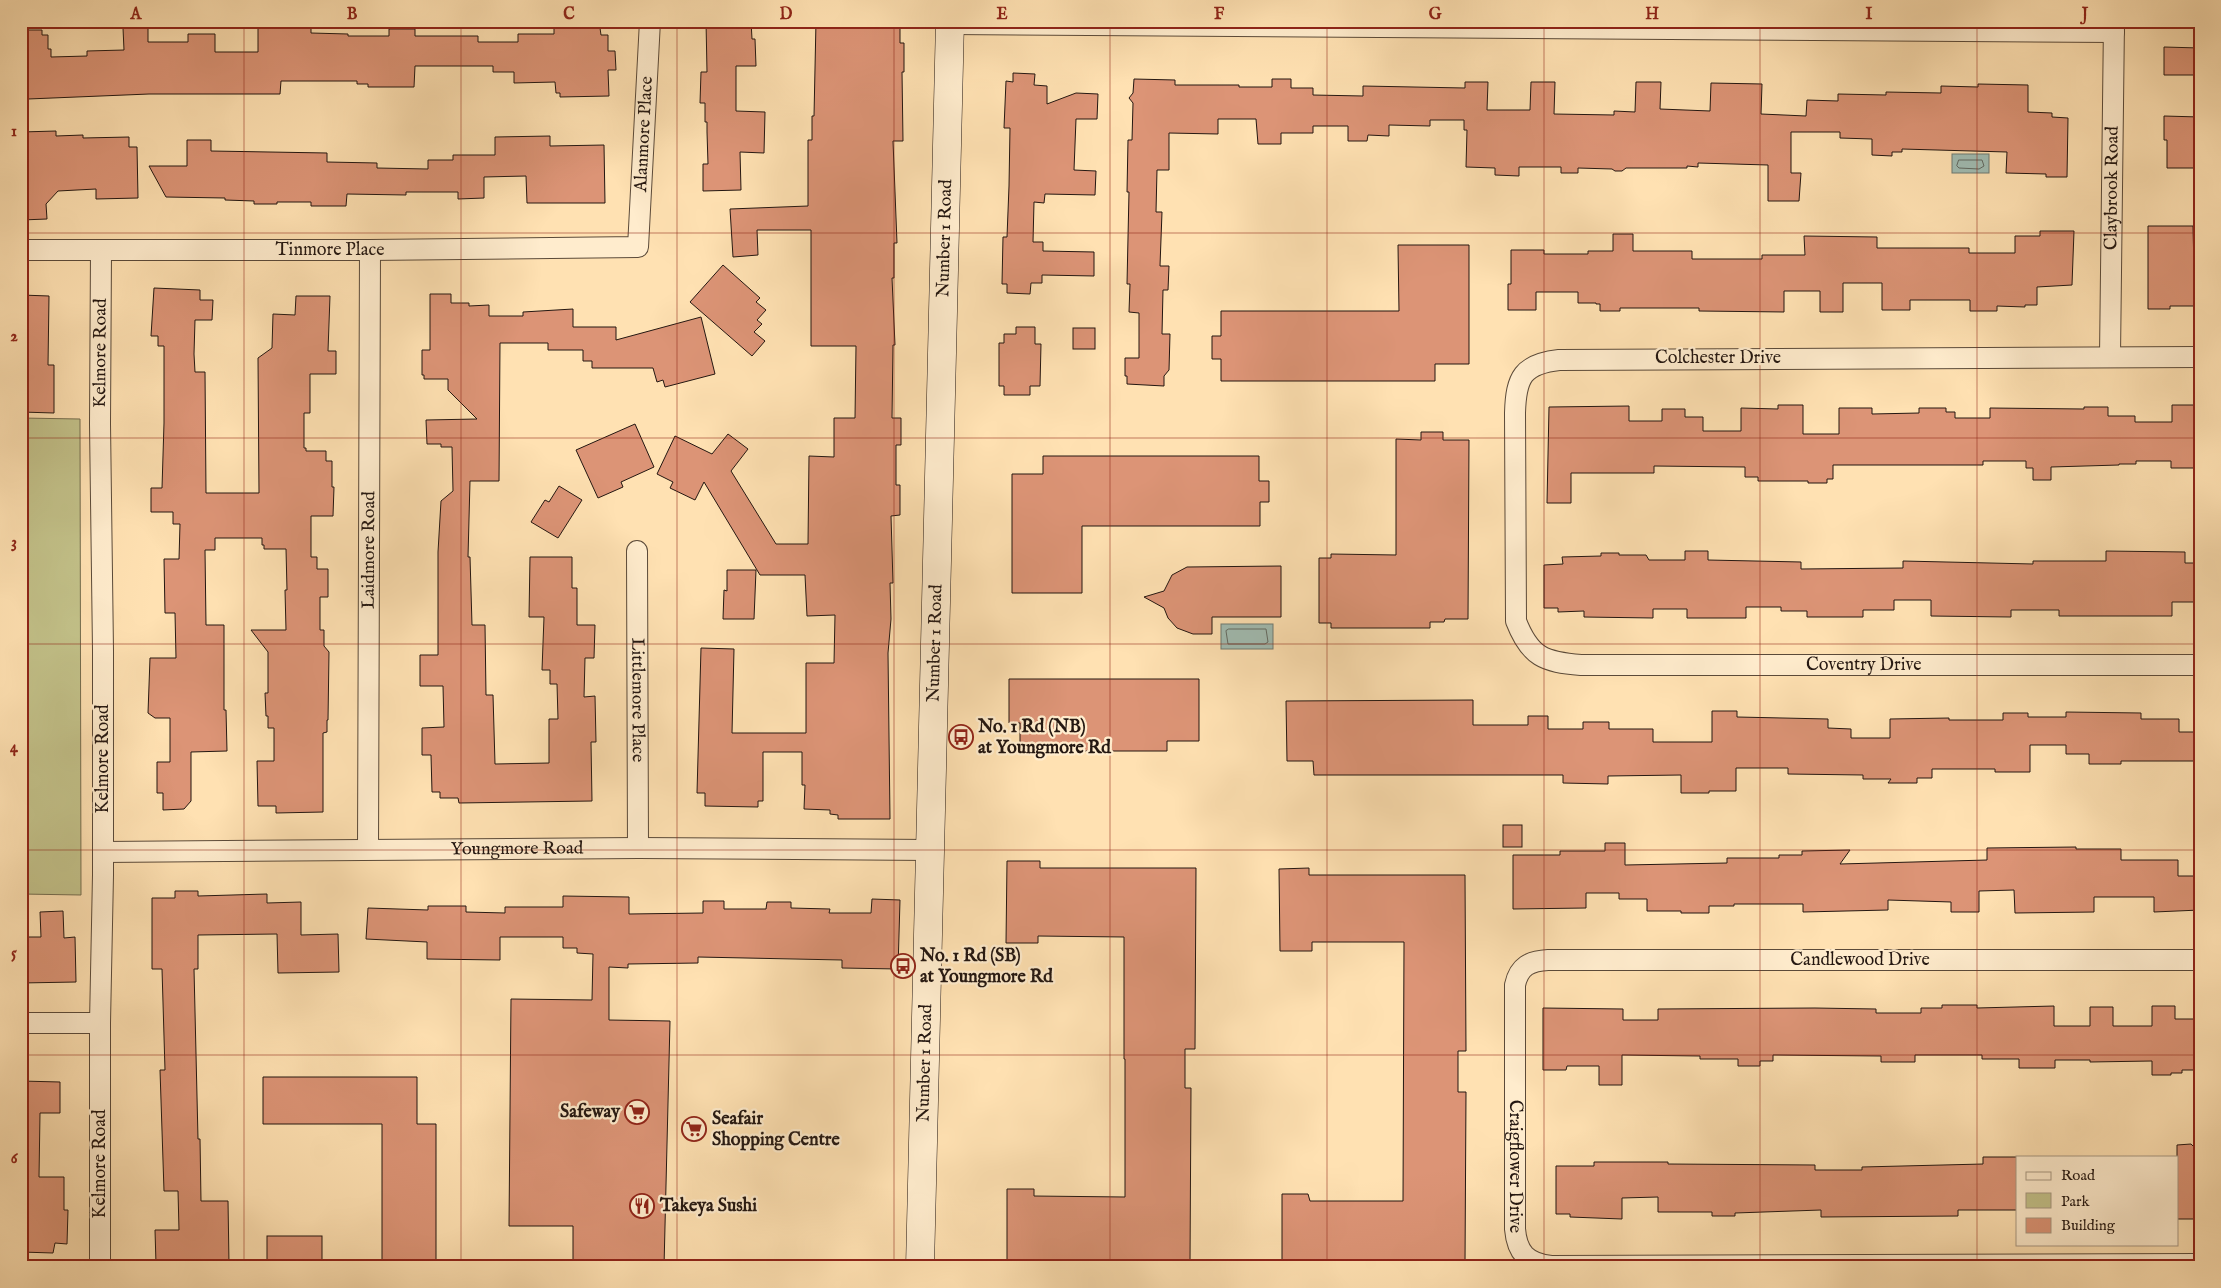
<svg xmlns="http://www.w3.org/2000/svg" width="2221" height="1288" font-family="'IM FELL English',serif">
<rect width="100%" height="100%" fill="#ffe1b2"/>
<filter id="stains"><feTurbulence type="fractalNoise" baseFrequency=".004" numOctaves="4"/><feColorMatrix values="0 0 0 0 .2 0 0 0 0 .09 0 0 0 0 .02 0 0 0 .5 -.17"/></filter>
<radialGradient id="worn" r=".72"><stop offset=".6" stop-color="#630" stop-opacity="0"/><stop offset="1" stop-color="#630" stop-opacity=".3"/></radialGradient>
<polygon fill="#c3c28a" stroke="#746c4e" points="21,418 80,419 81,895 21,894"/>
<g fill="#a1bcb2" stroke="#6f7a72">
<rect x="1952" y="154" width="37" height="19"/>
<rect x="1221" y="624" width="52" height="25"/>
</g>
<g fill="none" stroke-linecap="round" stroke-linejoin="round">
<g stroke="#626a62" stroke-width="1">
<polygon points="1959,160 1982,160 1984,166 1979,169 1959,168 1957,166"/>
<polygon points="1229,629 1266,629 1268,642 1265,644 1228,644 1226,631"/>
</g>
</g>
<g fill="#dc9476" stroke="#241711">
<polygon points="706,21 751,21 752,39 755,39 756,66 736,66 736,111 765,112 764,153 740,152 741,190 703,191 703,164 708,164 707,132 707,122 705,122 705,103 700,103 701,72 707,72"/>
<polygon points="816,21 900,21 900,43 904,43 904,72 902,72 903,141 893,141 897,243 894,243 894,278 892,278 895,345 893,345 892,418 901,418 901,445 896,445 896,485 900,485 900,515 891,516 893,583 890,583 891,619 888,653 890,819 838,819 838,815 830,814 830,810 804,809 805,785 802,785 802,752 763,752 763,801 758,801 758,807 705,806 705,793 697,793 701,648 734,649 732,733 806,733 806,663 834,663 835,615 807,616 805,575 760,575 704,482 695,500 670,488 673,482 657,474 675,436 712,454 728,434 748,449 731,471 776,544 808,544 809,456 834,457 834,418 855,418 856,346 811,346 811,230 757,230 758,255 733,257 730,209 808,206 808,140 812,140 812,116 814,116"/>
<polygon points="258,27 311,27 311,33 348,34 348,36 389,36 389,29 415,29 415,36 478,36 478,42 518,42 518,34 554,34 554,28 600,28 601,35 608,35 608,51 615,51 616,70 608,70 609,96 560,97 560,93 556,93 555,82 514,83 514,72 493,72 493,66 415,66 414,87 368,87 368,84 357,84 357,81 281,81 280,94 149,94 28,99 27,65 21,65 21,30 42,30 42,35 48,35 48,49 51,49 51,57 87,56 87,51 124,50 123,28 148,28 148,42 188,42 188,34 215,34 215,52 258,52"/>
<polygon points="2164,47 2200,48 2200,75 2164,75"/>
<polygon points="1013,73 1035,74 1034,85 1047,86 1047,104 1076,93 1098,94 1097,119 1076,119 1074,170 1096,171 1095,195 1045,194 1044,203 1034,202 1033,242 1043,242 1043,251 1094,252 1094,276 1042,275 1042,283 1031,283 1030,294 1007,293 1007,284 1002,284 1003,237 1007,237 1009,186 1010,128 1004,128 1006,81 1013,82"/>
<polygon points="1134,79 1175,80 1175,85 1239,85 1239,87 1272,87 1272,79 1291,79 1291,88 1313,88 1313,95 1363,96 1363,86 1465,88 1465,82 1488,82 1487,110 1530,110 1531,82 1555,82 1554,114 1614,115 1614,111 1635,112 1636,82 1661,82 1660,109 1710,111 1711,83 1762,84 1761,114 1806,116 1807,100 1838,101 1838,94 1886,95 1886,92 1941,93 1941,86 1978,87 1978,84 2028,85 2028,112 2052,113 2052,117 2068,118 2067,177 2046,177 2046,174 2006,173 2007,152 1902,149 1902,152 1892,152 1892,156 1872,155 1872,139 1840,138 1840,132 1791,132 1791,173 1801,173 1799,201 1768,201 1768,165 1698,163 1698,167 1687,166 1687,168 1626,168 1622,171 1615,171 1612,169 1578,168 1578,173 1561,173 1561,167 1519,167 1519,176 1495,175 1495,168 1466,167 1467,130 1464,130 1464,120 1430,120 1430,126 1389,125 1389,136 1368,135 1367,141 1348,141 1348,126 1313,126 1313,133 1281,133 1281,144 1258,144 1256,119 1218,119 1218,134 1169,133 1169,170 1157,170 1156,212 1162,212 1160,266 1169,266 1168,290 1163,290 1162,334 1170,334 1169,370 1164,376 1164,386 1127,384 1127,376 1125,376 1125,358 1139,358 1139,313 1129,312 1130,284 1127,284 1129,192 1127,192 1128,140 1132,140 1133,103 1129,98 1133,93"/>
<polygon points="2164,116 2200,117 2200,168 2167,168 2167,140 2164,140"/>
<polygon points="56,131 56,136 83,135 83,138 129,137 129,147 137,147 138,198 96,199 96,189 58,191 46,204 47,219 21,220 21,132"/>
<polygon points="550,136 550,146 604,145 605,203 527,203 526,176 484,177 484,198 458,199 458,192 406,192 406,195 347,194 346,206 311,206 311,202 277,202 277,204 254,204 254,201 225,200 225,198 166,197 149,166 187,166 187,140 211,140 211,151 327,153 327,162 377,163 377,168 428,169 428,160 453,160 453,155 495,155 495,137"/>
<polygon points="2148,226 2193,226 2194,268 2200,268 2200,301 2198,301 2198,306 2170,306 2170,309 2148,309"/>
<polygon points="2040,231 2074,231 2072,285 2037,287 2037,305 2025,305 2025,307 1997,306 1997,311 1970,311 1970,300 1910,300 1910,310 1882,310 1882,283 1843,283 1843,312 1820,312 1820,291 1784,291 1784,312 1699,311 1699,308 1620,308 1620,311 1600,311 1600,304 1596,304 1596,303 1578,303 1578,292 1536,292 1536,310 1508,310 1508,284 1511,284 1511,250 1544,250 1544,254 1588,254 1588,251 1613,251 1613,234 1633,234 1633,251 1692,251 1692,259 1762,259 1762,255 1805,255 1804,236 1877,237 1877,248 1969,248 1969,253 2015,253 2015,236 2040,236"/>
<polygon points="1398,245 1469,245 1469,364 1435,364 1435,381 1221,381 1221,359 1212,359 1212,336 1221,336 1221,311 1399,311"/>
<polygon points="723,265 760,298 756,302 766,310 757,320 762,324 754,332 765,341 752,356 690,302"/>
<polygon points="154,288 200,290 200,300 213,300 212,320 195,320 194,354 195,372 205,372 206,493 259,493 258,358 272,348 273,314 295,315 296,296 330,296 328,351 336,351 336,374 310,374 310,413 304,413 304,448 306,448 306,451 326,451 326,461 332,461 332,487 334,487 333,516 311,516 311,557 317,557 317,569 328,569 328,597 320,597 320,630 324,630 324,646 329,652 328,720 327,720 327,732 323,733 323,812 276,813 276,806 258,806 257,761 274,761 274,728 268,728 268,716 266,716 265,693 268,693 268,652 251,630 286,630 285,590 287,590 286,549 264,549 264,545 262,545 262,538 215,538 215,550 205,550 206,625 224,625 224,710 226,710 227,751 191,752 191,801 184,809 163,810 163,793 157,793 157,762 170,762 170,718 155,718 148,713 150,658 176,658 175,613 165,613 164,559 179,559 180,524 173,524 173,512 151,512 151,488 162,488 164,423 164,346 158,346 158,336 151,336"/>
<polygon points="430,294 451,294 451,303 469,303 469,306 489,305 489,316 523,316 523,312 573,309 573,327 616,327 616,340 701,317 715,374 665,387 663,380 657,382 653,368 592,368 592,361 583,361 583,350 548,350 548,343 500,343 499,481 470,481 468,557 470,557 472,625 485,625 486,695 493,695 495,764 549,763 549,719 558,719 557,684 550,684 550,670 542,670 544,617 529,617 530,557 572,557 572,588 577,588 577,625 595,625 594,658 585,658 584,697 595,696 596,742 591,742 592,801 459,803 458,798 440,798 440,792 432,792 431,755 422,755 422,728 444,727 443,686 420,686 420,655 438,655 438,552 441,501 453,491 452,447 441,447 441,444 427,444 426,420 477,419 448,390 448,379 424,379 424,375 422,375 422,350 430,350"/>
<polygon points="21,295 49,296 48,365 54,365 54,413 21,412"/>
<polygon points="1016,327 1035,327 1035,344 1041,344 1040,386 1030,386 1030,395 1004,395 1004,386 999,386 999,343 1004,343 1004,334 1016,334"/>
<rect x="1073" y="328" width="22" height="21"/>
<polygon points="1778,405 1803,405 1803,434 1839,434 1839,408 1872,408 1872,414 1919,413 1919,408 1946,408 1946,412 1955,412 1955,418 1990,418 1990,408 2084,409 2084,407 2108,407 2108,416 2135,416 2135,422 2172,422 2172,405 2199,405 2199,468 2171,468 2171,461 2136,461 2136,464 2119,464 2119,465 2051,467 2051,480 2033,480 2033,468 2026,468 2026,461 1983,461 1983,465 1833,465 1833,479 1827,479 1827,483 1808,483 1808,481 1758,481 1758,477 1745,477 1745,467 1654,466 1654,473 1571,473 1571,503 1547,503 1549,407 1629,406 1629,421 1662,421 1662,409 1685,409 1685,417 1703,417 1703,431 1741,431 1741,408 1778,409"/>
<polygon points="635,424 654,467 621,482 623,487 598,498 576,450"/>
<polygon points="1421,432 1443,432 1443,440 1469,440 1468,619 1445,619 1444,622 1430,622 1430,628 1331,628 1331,623 1319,623 1319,558 1331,558 1331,554 1396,555 1396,439 1421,440"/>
<polygon points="1043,456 1259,456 1259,481 1269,481 1269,502 1260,502 1260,526 1082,526 1082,593 1012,593 1012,474 1043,474"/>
<polygon points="559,486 582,500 558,538 531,522 545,500 549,502"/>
<polygon points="1685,551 1708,551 1708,560 1801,562 1801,569 1903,568 1903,561 2033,564 2033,561 2106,561 2106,551 2185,552 2185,563 2198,563 2197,602 2172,602 2172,616 2059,616 2059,610 2011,610 2011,617 1931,616 1931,600 1894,600 1894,610 1863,610 1863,617 1807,617 1807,611 1781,611 1781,607 1746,607 1746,618 1687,618 1687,609 1653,609 1653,618 1584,617 1584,611 1558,612 1558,608 1544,608 1544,565 1563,564 1562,557 1601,556 1601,553 1619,553 1619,555 1646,555 1649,560 1685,560"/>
<polygon points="1281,566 1281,617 1212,617 1212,634 1193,634 1177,628 1168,618 1164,608 1144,597 1164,591 1172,575 1187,567"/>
<polygon points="727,570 756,570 754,619 723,619 724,590 727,591"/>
<polygon points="1009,679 1199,679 1199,741 1167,741 1167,751 1020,751 1020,723 1009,723"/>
<polygon points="1473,700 1473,725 1528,725 1528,716 1548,716 1548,729 1583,729 1583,722 1609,722 1609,729 1653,729 1653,742 1712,742 1712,711 1737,711 1737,717 1828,719 1828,728 1851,729 1851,738 1890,738 1890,719 1949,718 1949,720 2003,720 2003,713 2028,713 2028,717 2066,717 2066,712 2141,713 2141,719 2179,719 2179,732 2200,732 2200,761 2121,761 2121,764 2089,764 2089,754 2066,754 2066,745 2030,745 2030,772 1995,772 1995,769 1932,769 1932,778 1917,778 1917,783 1888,783 1891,779 1863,779 1863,775 1788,774 1788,768 1736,768 1736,791 1709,791 1709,793 1681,793 1681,775 1608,776 1608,784 1563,783 1563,775 1314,775 1313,761 1287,761 1286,701"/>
<rect x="1503" y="825" width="19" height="22"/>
<polygon points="1605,843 1625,843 1625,865 1727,863 1727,858 1779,858 1779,855 1802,855 1802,851 1850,850 1840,864 1987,860 1987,848 2076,847 2076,849 2121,849 2121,860 2178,860 2178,876 2200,876 2200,910 2154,912 2154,897 2094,897 2094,912 2015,913 2014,890 1979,891 1979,912 1951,912 1951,902 1888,900 1888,910 1803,912 1803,904 1734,904 1734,906 1709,906 1709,913 1681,913 1681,911 1647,911 1647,899 1619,899 1619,893 1586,893 1586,908 1513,909 1513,855 1560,855 1560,851 1605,851"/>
<polygon points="1007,861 1040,861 1040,868 1196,868 1195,1049 1185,1049 1185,1088 1191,1088 1190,1263 1034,1262 1034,1266 1007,1266 1007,1189 1034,1189 1034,1196 1125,1197 1125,1059 1124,1059 1124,937 1038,936 1038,943 1006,943"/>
<polygon points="1309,868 1309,875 1465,875 1466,1051 1458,1051 1458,1092 1466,1092 1465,1264 1310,1263 1310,1267 1282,1267 1282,1194 1308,1194 1310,1201 1403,1201 1404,942 1312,942 1312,951 1280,951 1279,869"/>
<polygon points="175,891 198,891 198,896 267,894 267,903 301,902 301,935 338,934 339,972 278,973 277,934 198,935 198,969 194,969 198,1139 200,1139 201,1201 228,1201 229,1264 156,1264 155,1230 179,1230 178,1191 164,1191 160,1070 165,1070 162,969 152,969 152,898 175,898"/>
<polygon points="563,896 629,897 629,914 703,913 703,901 724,901 724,909 766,909 767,902 791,902 791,908 830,909 829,913 871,913 872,899 900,900 898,969 842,968 842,960 698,957 698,963 628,964 628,968 609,967 609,1020 670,1021 664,1267 573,1267 573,1226 509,1226 511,999 592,1000 593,954 577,953 577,948 563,948 563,937 500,937 500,960 427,959 427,942 366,939 368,908 428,910 428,906 466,906 466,912 505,913 505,907 563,907"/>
<polygon points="63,911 64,938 75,937 76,982 21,983 21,937 41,937 40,912"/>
<polygon points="1942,1005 1977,1005 1977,1008 2054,1006 2054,1026 2090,1026 2090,1007 2113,1007 2113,1026 2152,1026 2152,1006 2175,1006 2175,1019 2197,1019 2197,1070 2182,1070 2182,1073 2171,1073 2171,1075 2152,1075 2152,1061 2090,1062 2090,1060 2055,1060 2055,1068 2019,1068 2019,1059 1982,1059 1982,1055 1915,1055 1915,1062 1881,1062 1881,1056 1773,1055 1773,1061 1760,1061 1760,1066 1738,1066 1738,1059 1700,1059 1700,1056 1622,1055 1622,1085 1599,1085 1599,1066 1567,1066 1566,1070 1543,1070 1543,1008 1623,1009 1623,1020 1658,1020 1658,1009 1815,1008 1876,1009 1876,1013 1921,1013 1921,1008 1942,1008"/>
<polygon points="263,1077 417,1077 417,1124 436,1124 436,1267 382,1267 382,1124 263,1124"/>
<polygon points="21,1081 60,1082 60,1113 40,1113 39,1177 64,1177 64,1210 68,1210 67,1244 55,1243 53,1253 21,1252"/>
<polygon points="2191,1144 2196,1149 2198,1219 2177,1219 2177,1145"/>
<polygon points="1983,1157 2017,1157 2017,1210 1958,1210 1958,1216 1821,1217 1821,1210 1735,1213 1735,1216 1712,1216 1712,1212 1658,1212 1658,1197 1622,1198 1622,1219 1570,1217 1570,1214 1556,1214 1556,1166 1594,1166 1594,1162 1668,1162 1668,1164 1815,1165 1815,1170 1862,1170 1862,1167 1983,1164"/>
<rect x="267" y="1236" width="55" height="31"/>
</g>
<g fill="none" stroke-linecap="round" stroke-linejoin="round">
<defs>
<g id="minor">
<polyline points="950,24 2114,32"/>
<path id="s1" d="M21 250H370L638 247 650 21"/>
<path id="s2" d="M2110 356 2114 21"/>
<path id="s3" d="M2200 357 1559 360C1523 364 1516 377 1515 413L1516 621C1530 657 1544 662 1581 665H2200"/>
<path id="s4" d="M637 551 638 848"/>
<path id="s5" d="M368 849 370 250"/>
<path id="s6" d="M103 852 638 848 930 850"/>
<path id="s7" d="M2200 960H1548C1530 961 1519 966 1515 985V1229C1517 1253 1527 1263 1551 1266L2200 1264"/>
<polyline points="21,1023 100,1023"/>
<path id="s8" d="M100 1267V1023L103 875V651L100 424 101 250"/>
</g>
<g id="secondary">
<path id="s9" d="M920 1267 950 21"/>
</g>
</defs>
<use href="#minor" stroke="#5b4a39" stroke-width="22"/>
<use href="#secondary" stroke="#241711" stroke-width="29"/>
<use href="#minor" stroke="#ffeccd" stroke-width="20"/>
<use href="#secondary" stroke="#ffeccd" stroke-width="28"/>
</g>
<path fill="none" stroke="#8f2418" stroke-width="1" stroke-opacity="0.55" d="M244 21V1267M461 21V1267M677 21V1267M894 21V1267M1110 21V1267M1327 21V1267M1544 21V1267M1760 21V1267M1977 21V1267M21 233H2200M21 438H2200M21 644H2200M21 850H2200M21 1055H2200"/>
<defs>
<symbol id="bus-ring" viewBox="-11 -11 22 22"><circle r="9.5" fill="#ffeccd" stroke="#8f2418" stroke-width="1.5"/><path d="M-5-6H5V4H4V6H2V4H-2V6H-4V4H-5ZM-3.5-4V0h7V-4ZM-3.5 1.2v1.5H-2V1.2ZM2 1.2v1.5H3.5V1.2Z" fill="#8f2418"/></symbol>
<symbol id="supermarket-ring" viewBox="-11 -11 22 22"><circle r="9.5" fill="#ffeccd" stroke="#8f2418" stroke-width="1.5"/><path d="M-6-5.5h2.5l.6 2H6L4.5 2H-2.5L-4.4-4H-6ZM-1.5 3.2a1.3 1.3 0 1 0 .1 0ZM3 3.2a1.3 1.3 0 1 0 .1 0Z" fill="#8f2418"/></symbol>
<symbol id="restaurant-ring" viewBox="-11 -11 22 22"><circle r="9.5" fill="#ffeccd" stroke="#8f2418" stroke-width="1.5"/><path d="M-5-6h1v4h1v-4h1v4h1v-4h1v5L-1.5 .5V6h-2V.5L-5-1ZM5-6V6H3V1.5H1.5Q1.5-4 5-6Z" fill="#8f2418"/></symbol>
</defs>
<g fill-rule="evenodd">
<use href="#bus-ring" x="947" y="723" width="28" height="28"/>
<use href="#bus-ring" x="889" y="952" width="28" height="28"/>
<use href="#supermarket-ring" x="623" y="1098" width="28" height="28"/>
<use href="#supermarket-ring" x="680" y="1115" width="28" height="28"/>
<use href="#restaurant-ring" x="628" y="1192" width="28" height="28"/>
</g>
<g text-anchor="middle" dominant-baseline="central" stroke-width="4.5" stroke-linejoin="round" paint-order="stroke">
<g font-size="18" fill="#241711" stroke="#ffeccd">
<text stroke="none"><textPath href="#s1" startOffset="730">Alanmore Place</textPath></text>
<text stroke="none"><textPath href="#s2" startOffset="168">Claybrook Road</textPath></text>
<text stroke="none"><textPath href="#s9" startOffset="1029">Number 1 Road</textPath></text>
<text stroke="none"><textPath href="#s1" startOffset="309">Tinmore Place</textPath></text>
<text stroke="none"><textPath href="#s8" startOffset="914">Kelmore Road</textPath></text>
<text x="1718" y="358">Colchester Drive</text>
<text stroke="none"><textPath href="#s5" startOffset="299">Laidmore Road</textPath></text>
<text stroke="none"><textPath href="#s9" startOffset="624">Number 1 Road</textPath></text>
<text stroke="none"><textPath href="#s3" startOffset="1296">Coventry Drive</textPath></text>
<text stroke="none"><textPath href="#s4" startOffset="149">Littlemore Place</textPath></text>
<text transform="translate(103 759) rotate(-90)">Kelmore Road</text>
<text stroke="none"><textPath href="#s6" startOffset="414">Youngmore Road</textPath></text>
<text x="1860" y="960">Candlewood Drive</text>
<text stroke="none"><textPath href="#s9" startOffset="204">Number 1 Road</textPath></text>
<text transform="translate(100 1164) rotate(-90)">Kelmore Road</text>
<text stroke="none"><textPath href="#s7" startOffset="879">Craigflower Drive</textPath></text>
</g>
<g font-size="18" font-weight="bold" fill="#241711" stroke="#ffeccd" text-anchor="start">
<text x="978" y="727">No. 1 Rd (NB)<tspan x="978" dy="21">at Youngmore Rd</tspan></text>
<text x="920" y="956">No. 1 Rd (SB)<tspan x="920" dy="21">at Youngmore Rd</tspan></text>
<text x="620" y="1112" text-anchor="end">Safeway</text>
<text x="712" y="1119">Seafair<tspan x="712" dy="21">Shopping Centre</tspan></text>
<text x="660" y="1206">Takeya Sushi</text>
</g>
</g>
<rect width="2221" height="1288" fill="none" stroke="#ffe1b2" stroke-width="55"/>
<rect x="2016" y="1156" width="162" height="90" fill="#ffeccd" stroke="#a79782"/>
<rect x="2026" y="1172" width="25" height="8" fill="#ffeccd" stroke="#a79782"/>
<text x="2061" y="1180" font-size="15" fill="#241711">Road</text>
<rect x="2026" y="1193" width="25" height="15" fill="#c3c28a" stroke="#a79782"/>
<text x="2061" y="1206" font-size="15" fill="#241711">Park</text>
<rect x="2026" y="1218" width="25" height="15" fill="#dc9476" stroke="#a79782"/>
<text x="2061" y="1230" font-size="15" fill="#241711">Building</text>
<rect x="28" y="28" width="2166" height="1232" fill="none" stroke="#8f2418" stroke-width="2"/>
<g font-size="16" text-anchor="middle" font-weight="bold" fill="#8f2418">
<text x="136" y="19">A</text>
<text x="352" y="19">B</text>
<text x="569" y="19">C</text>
<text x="786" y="19">D</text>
<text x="1002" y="19">E</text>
<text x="1219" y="19">F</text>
<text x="1435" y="19">G</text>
<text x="1652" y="19">H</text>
<text x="1869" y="19">I</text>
<text x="2085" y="19">J</text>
<text x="14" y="136">1</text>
<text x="14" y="341">2</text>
<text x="14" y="547">3</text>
<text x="14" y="752">4</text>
<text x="14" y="958">5</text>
<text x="14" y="1163">6</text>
</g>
<rect width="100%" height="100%" filter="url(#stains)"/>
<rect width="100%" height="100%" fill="url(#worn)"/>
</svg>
